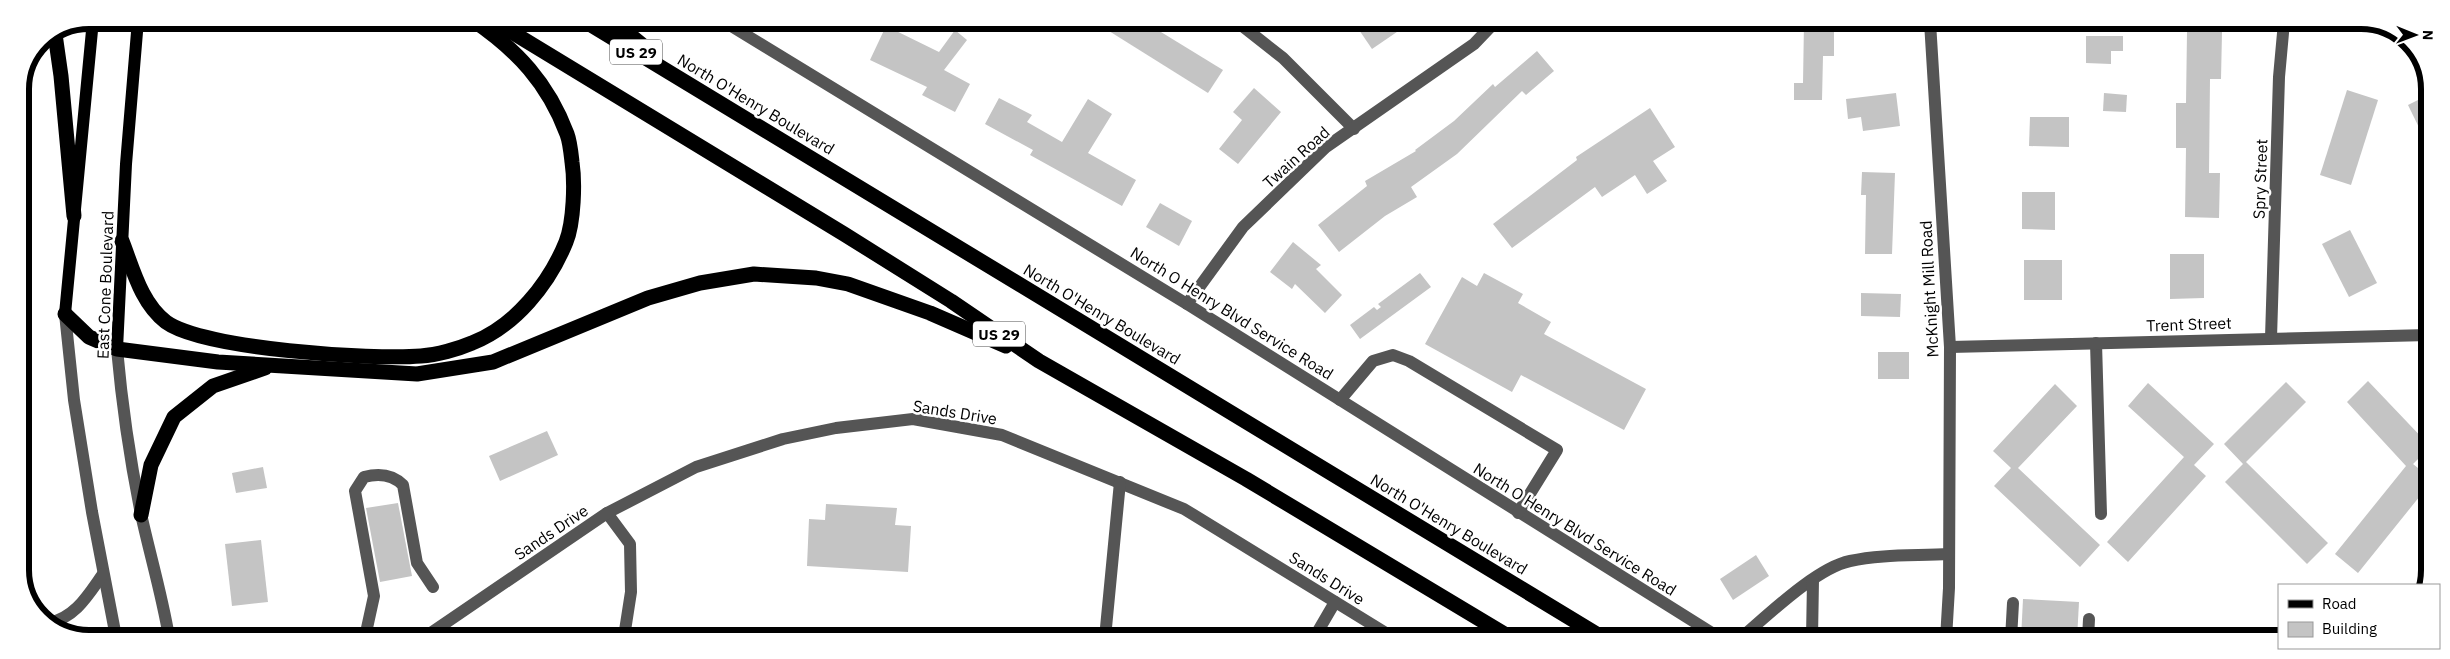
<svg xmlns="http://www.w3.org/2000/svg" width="2450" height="659" font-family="'IBM Plex Sans',sans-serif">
<rect width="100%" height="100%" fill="#fff"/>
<g fill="#c4c4c4">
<polygon points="1093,21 1143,21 1223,70 1208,93"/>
<polygon points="1353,21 1413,21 1372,49"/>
<polygon points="1804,22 1834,22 1834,56 1823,56 1822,100 1794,100 1794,83 1803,83"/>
<polygon points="886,26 939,52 955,30 967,40 944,70 970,84 955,112 922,95 927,87 870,60"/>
<polygon points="2187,32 2222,32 2221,79 2210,79 2209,173 2220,173 2219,218 2185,217 2186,148 2176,148 2176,103 2186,103"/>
<polygon points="2086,36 2123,36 2123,51 2111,51 2111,64 2086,63"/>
<polygon points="1537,51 1554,71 1526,95 1522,91 1457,154 1411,187 1417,197 1385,216 1339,252 1318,225 1367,186 1365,181 1416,151 1415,150 1454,121 1493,84 1495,87"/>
<polygon points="1254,88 1281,112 1238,164 1219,149 1242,120 1233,112"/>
<polygon points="2347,90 2378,100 2351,185 2320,175"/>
<polygon points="1896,93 1900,126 1863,131 1861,117 1848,119 1846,99"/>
<polygon points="2104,93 2127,95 2126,112 2103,111"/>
<polygon points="2430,94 2430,150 2408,105"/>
<polygon points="999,98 1032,115 1027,122 1062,142 1088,99 1112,114 1088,153 1136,180 1122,206 1030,155 1033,150 985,124"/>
<polygon points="1650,108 1675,147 1653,161 1667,181 1647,194 1635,175 1602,197 1595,187 1512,248 1493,224 1577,160 1576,157"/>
<polygon points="2030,117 2069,117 2069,147 2029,146"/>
<polygon points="1862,172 1895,173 1892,254 1865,254 1866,195 1861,195"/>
<polygon points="2022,192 2055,192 2055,230 2022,229"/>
<polygon points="1160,203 1192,221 1179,246 1146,227"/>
<polygon points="2350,230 2377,283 2349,297 2322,244"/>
<polygon points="1293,242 1321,265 1316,269 1342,295 1325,313 1295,284 1292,289 1270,272"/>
<polygon points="2170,254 2204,254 2204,298 2170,299"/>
<rect x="2024" y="260" width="38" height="40"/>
<polygon points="1420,273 1431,287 1360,339 1350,325 1374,307 1377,310 1381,307 1378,304"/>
<polygon points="1484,273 1523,294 1518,303 1551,322 1544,334 1646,389 1624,430 1521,375 1512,392 1425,344 1462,277 1477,286"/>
<polygon points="1861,293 1901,294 1900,317 1861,316"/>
<rect x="1878" y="352" width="31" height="27"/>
<polygon points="2368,381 2428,444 2428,449 2413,464 2428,476 2428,486 2358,573 2335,554 2406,466 2347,402"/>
<polygon points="2286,382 2306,402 2246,462 2328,543 2307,564 2225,482 2243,464 2224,444"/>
<polygon points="2148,383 2214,444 2194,465 2206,476 2128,562 2107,542 2184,457 2128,406"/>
<polygon points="2055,384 2077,406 2018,468 2100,545 2080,567 1994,486 2011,468 1993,451"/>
<polygon points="547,431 558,455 500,481 489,456"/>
<polygon points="263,467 267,488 236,493 232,473"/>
<polygon points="398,503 412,576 380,582 366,508"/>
<polygon points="826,504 897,508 895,525 911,526 908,572 807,566 809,519 825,520"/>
<polygon points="261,540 268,602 232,606 225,544"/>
<polygon points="1756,555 1769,576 1733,600 1720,579"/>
<polygon points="2023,599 2079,602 2077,639 2021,639"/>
</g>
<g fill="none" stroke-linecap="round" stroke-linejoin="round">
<g stroke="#555" stroke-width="12">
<polyline points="723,21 1187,304 1720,638"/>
<polyline points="1236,21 1283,58 1354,129"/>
<polyline points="1930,22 1950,347 1949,588 1946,639"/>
<polyline points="1187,304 1243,227 1326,147 1474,44 1496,21"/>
<polyline points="65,314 74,400 92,512 116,637"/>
<polyline points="2271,338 2279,77 2284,22"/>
<polyline points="2096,343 2101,514"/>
<polyline points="1950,347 2429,335"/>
<path d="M117 349C122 405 130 460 141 514 150 555 162 595 169 637"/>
<polyline points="1340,400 1373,361 1393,355 1409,361 1557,450 1518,513"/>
<polyline points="607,513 630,544 631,592 624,637"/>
<path d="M49 623C76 617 88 595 103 574"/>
<path d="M367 628 374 596 355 491 364 477C379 473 392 474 403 485L417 563 433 587"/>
<polyline points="425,637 607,513 696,467 783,439 836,428 913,419 1002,435 1184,509 1394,638"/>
<polyline points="1105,638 1120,482"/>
<polyline points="1314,638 1335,602"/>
<path d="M1741 638C1767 616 1816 568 1850 561 1881 554 1917 556 1949 554"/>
<polyline points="1812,638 1813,580"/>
<polyline points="2011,639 2013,603"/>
<polyline points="2088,639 2089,619"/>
</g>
<g stroke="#000" stroke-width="12">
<polyline points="65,314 93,20"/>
<polyline points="117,349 126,164 138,20"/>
</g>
<g stroke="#000" stroke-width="15">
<polyline points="492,20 844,234 951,301 1039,361 1246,479 1511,638"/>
<polyline points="583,20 1603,638"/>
<polyline points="613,21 652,53"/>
<polyline points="55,34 61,76 74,216"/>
<path d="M122 241C133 269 141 303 166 322 203 349 372 360 421 356 437 355 458 349 472 343 515 326 549 284 566 242 574 222 575 182 572 162 571 153 570 142 567 134 548 83 517 50 473 20"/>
<polyline points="65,314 89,337 117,349 218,362 417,374 493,362 648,298 700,283 754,274 816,278 848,284 930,313 1006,346"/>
<polyline points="141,515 151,465 174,417 213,386 265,368"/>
</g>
</g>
<g text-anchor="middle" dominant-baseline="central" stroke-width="5" stroke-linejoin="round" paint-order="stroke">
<g fill="#fff" stroke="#4c4c4c" stroke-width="1">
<rect x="610" y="39.5" width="52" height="25" rx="4"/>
<rect x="973" y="321.5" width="52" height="25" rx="4"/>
</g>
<g font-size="15" font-weight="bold" fill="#000">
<text x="636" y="52">US 29</text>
<text x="999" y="334">US 29</text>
</g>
<g font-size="16" fill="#000" stroke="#fff">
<text transform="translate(756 104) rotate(31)">North O'Henry Boulevard</text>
<text transform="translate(1296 157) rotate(-42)">Twain Road</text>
<text transform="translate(2260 179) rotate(-88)">Spry Street</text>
<text transform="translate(105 285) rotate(-88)">East Cone Boulevard</text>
<text transform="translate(1929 289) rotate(-93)">McKnight Mill Road</text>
<text transform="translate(1232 313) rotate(32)">North O Henry Blvd Service Road</text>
<text transform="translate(1102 314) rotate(31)">North O'Henry Boulevard</text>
<text transform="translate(2189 324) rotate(-2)">Trent Street</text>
<text transform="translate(955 412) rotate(9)">Sands Drive</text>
<text transform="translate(1449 524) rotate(31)">North O'Henry Boulevard</text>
<text transform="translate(1575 529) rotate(32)">North O Henry Blvd Service Road</text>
<text transform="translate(551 532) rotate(-34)">Sands Drive</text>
<text transform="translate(1327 578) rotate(32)">Sands Drive</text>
</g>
</g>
<path d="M0 0H2450V659H0ZM89 29H2361A60 60 0 0 1 2421 89V570A60 60 0 0 1 2361 630H89A60 60 0 0 1 29 570V89A60 60 0 0 1 89 29Z" fill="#fff" fill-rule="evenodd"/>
<path fill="none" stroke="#000" stroke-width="6" d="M89 29H2361A60 60 0 0 1 2421 89V570A60 60 0 0 1 2361 630H89A60 60 0 0 1 29 570V89A60 60 0 0 1 89 29Z"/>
<rect x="2278" y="584" width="162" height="65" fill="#ffffff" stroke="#999999"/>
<rect x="2288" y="600" width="25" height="8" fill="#000000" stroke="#999999"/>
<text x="2322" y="609" font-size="15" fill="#000000">Road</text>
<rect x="2288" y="622" width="25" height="15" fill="#c4c4c4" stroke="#999999"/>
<text x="2322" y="634" font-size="15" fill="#000000">Building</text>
<g transform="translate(2415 35) rotate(91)" stroke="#ffffff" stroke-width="4" paint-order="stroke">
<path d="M0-4L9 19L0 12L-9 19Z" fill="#000000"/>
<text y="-8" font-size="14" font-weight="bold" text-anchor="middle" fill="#000000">N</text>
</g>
</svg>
